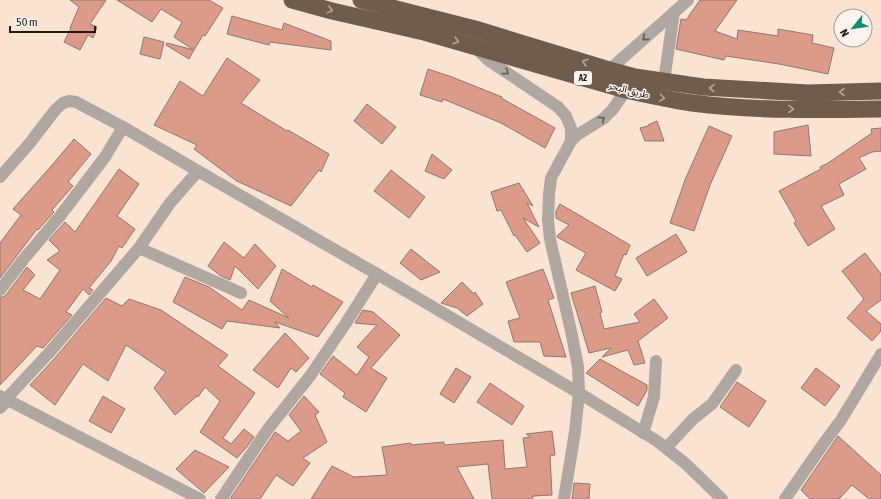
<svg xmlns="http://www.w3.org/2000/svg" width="881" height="499" font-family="'Asap Condensed','Noto Sans Arabic',sans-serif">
<rect width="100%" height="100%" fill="#f9e4d4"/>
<g fill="#dc9b88" stroke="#8f7770">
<polygon points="70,0 106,0 90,24 97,27 93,38 88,35 80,50 64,42 71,28 70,28 79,7"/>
<polygon points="117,0 209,0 223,8 205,36 203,35 194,50 174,37 182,22 161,9 152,22"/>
<polygon points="700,0 737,0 715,31 737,39 738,30 778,36 778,29 813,35 812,43 834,48 828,74 779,64 726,56 724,60 676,49 681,19 686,20"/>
<polygon points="232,16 282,30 284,23 331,41 331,50 270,42 269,45 227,34"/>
<polygon points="144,37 164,42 160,59 140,54"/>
<polygon points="167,43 194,50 189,59 166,45"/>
<polygon points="227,58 260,80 241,103 287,131 288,130 329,154 321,172 319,170 291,206 239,182 238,182 194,149 197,145 154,125 180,81 203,96"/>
<polygon points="428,69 452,77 502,97 501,98 555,128 545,148 501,123 443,99 442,102 420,95"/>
<polygon points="367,104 396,127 382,144 354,121"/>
<polygon points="657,121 664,141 645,141 640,128 648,126 648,125"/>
<polygon points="808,125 811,156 774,154 774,132"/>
<polygon points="709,126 732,136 710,185 694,231 670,223 685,180"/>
<polygon points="881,128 881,151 872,152 859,158 866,169 839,184 844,195 821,206 835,229 808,246 794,223 796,221 779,191 821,169 820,167 828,163 872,133 871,129"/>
<polygon points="74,139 91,154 68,182 73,186 52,210 54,212 38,230 37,229 0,278 0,243 21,215 13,209 53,164"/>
<polygon points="432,154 452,170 444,179 425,171"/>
<polygon points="119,169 139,184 117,216 135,229 122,248 119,246 111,261 89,288 93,290 89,295 83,289 66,312 72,315 43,348 37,346 0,385 0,297 3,297 6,295 27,267 35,275 23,290 40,299 60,270 47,260 60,251 49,240 65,222 75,232"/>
<polygon points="391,170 425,197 409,218 374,191"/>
<polygon points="519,183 533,206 527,203 539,227 523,218 540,243 527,252 515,235 514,236 501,210 497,211 491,192"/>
<polygon points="560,204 630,245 626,255 624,254 615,276 622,279 615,291 576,270 586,253 557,237 557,236 569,225 556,218 556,211"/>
<polygon points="676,234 687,252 647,276 636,258"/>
<polygon points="224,242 244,258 255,244 276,266 258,289 235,266 230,280 221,276 208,266"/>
<polygon points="411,249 440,272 421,280 400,263"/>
<polygon points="865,253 881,274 881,300 866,311 881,324 881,331 872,341 847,318 864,299 842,271"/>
<polygon points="282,269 312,287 313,285 343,302 318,337 275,322 280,328 227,321 222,329 173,302 185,277 209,287 242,310 249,300 289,318 270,301"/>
<polygon points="543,269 554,298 548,300 566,357 544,356 540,342 514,342 508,321 520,318 506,282"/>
<polygon points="462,282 474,294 475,292 483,304 467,316 457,308 441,303"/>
<polygon points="595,286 602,312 600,313 604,329 640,322 634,314 654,299 668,318 638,341 645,363 634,365 628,350 602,357 611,348 589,353 571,293"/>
<polygon points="106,298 122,306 129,299 161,310 228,355 218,366 255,393 223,438 231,444 244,429 254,437 246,448 237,458 200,432 220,401 205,387 198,397 197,396 175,415 154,388 166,372 126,345 108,381 83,364 55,405 30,385 54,359"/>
<polygon points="363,310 373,312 400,335 371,368 387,378 366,412 343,397 345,393 320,374 333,356 357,375 369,357 357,347 377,325 355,323"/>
<polygon points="285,333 309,358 296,372 291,368 278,388 253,370"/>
<polygon points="600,359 647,385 647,390 638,406 586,373"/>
<polygon points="456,368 471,377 454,403 440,394"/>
<polygon points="816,368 840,386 825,406 801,388"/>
<polygon points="737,382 766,401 749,427 720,407"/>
<polygon points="490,383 524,406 512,425 477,402"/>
<polygon points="103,396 125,409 111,433 89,421"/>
<polygon points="304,396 319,412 315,415 327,442 303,458 310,463 293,486 276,475 260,499 230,499 275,432 288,441 301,431 289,415"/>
<polygon points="552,431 555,455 550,456 552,495 533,496 533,499 492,499 488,464 457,467 474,499 311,499 332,466 354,477 387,475 382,447 411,443 411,445 444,442 444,445 503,440 505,469 527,467 523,438 531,437 526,434"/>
<polygon points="838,436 881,475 881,499 869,499 852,485 839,499 810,499 801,490"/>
<polygon points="195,450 229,467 204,493 176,469"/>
<polygon points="574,483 590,484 589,499 572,499"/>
</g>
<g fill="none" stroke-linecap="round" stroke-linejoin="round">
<g stroke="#afa7a0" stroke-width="12">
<polyline points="476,48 488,60 497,66 558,107 566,116 571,128 571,141"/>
<polyline points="609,70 688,0"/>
<polyline points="664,81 674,12"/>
<polyline points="0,177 29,144 56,109 63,103 69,101 76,102 123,127 198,171 377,274 579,393 657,441 686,464 722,499"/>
<polyline points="139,248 241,293"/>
<polyline points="0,290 23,260 60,216 105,157 123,127"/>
<polyline points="0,396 200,499"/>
<polyline points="0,408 4,404 6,399 48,354 139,248 170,203 198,171"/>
<polyline points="643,433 654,397 656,361"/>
<polyline points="666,448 693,419 712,404 736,370"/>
<polyline points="221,499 268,429 310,376 346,323 377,274"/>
<polyline points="564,499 575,432 579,393 578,367 571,331 550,239 548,220 549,194 551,178 571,141 577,135 603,119 613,109 626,90"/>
<polyline points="785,499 824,443 841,420 881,354"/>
</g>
<g stroke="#6e5d4e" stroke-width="17">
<path d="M292 0 332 11 424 32 626 90C648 95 670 100 692 103 755 111 818 110 881 109"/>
<polyline points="361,0 475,29 609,70 635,77 703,87 808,93 881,91"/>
</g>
</g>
<defs><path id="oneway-chevron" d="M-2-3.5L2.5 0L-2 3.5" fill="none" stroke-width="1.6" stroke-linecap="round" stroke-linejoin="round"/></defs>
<g stroke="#b5a89e">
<use href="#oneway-chevron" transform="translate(330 10) rotate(15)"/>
<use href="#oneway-chevron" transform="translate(456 41) rotate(17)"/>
<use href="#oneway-chevron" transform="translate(585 62) rotate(-163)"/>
<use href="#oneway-chevron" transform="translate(712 88) rotate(-177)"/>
<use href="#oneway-chevron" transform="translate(842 92) rotate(179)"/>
<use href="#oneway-chevron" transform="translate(662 98) rotate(10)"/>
<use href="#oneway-chevron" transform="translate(791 109) rotate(1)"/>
</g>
<g stroke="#615953">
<use href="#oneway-chevron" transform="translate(645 38) rotate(139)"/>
<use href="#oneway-chevron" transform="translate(506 72) rotate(34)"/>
<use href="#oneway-chevron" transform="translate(602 119) rotate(-39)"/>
</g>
<g text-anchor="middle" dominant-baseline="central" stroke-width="3" stroke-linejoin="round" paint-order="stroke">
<rect fill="#fcf4ed" stroke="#635b55" stroke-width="1" x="574" y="71" width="18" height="14" rx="3"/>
<g font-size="9" font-weight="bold" fill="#211914">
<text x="583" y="78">A2</text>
</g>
<g font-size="10" fill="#211914" stroke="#fcf4ed">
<text transform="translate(629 90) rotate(14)">طريق البحر</text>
</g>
</g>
<g transform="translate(853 28) rotate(240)"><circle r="19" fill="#fcf4ed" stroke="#a49c96"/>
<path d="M0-3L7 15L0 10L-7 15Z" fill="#138e72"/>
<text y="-6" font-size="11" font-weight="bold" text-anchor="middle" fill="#211914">N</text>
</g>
<path d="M10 26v6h85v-6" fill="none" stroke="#211914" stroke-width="2"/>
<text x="16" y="26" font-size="12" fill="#211914" stroke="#fcf4ed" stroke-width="3" paint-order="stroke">50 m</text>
</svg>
